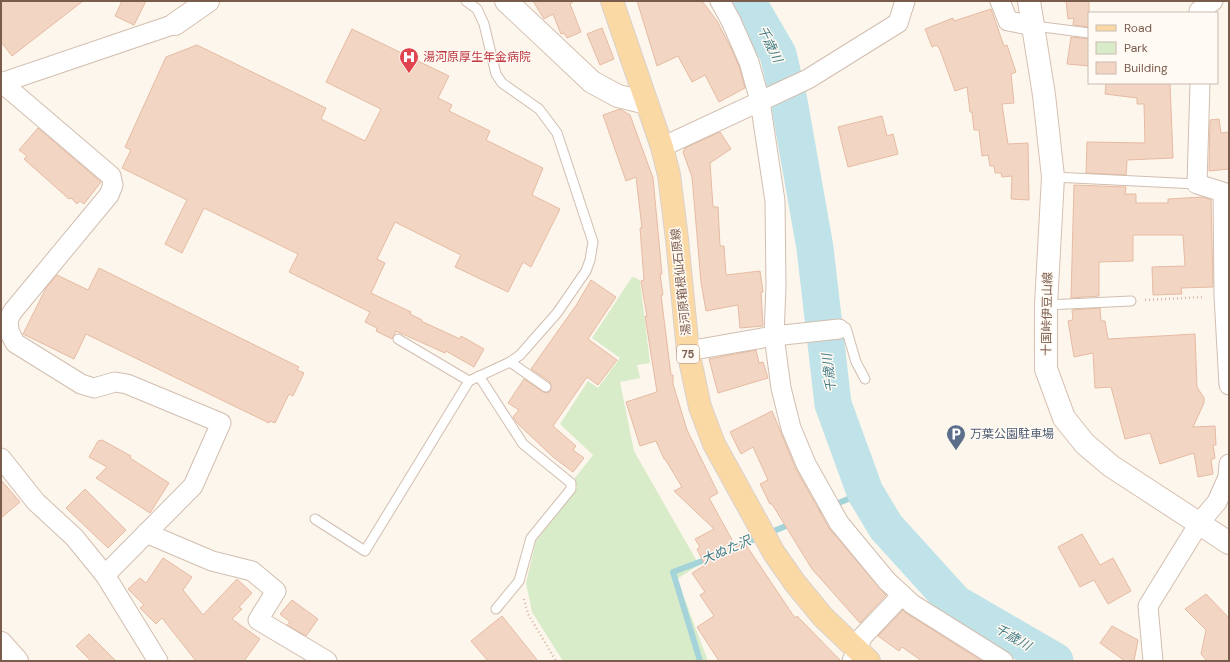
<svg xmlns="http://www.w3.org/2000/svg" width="1230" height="662" font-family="'DM Sans','Noto Sans JP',sans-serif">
<rect width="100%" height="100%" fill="#fdf6ec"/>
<polygon fill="#d8ecc9" points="632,277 636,278 640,281 650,363 637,365 640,378 620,382 634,451 699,565 677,579 708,661 563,661 532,612 526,583 536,541 577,488 575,478 593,455 560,424 588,381 598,388 620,358 592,338"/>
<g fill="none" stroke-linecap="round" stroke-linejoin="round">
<g stroke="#a5d3da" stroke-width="6">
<polyline points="812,514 865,492"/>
<polyline points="729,550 793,523"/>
<polyline points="700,661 673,572 710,558"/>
</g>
<polyline stroke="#bfe3e8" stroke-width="37" points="747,1 778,54 789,101 815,248 833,404 865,492 886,527 955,603 1055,661"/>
</g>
<g fill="#f3d5c3" stroke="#e6bba3">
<polygon points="1,1 83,1 12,56 1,42"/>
<polygon points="122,1 146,1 134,25 115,16"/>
<polygon points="533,1 574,1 570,4 581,32 567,38 564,33 561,34 553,14 544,19"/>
<polygon points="637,1 702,1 717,21 731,48 739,66 745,88 719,102 705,75 692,82 678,56 657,66"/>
<polygon points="1066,1 1089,1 1089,27 1073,25 1074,18 1068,19"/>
<polygon points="991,9 1004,46 1007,45 1016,72 1011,74 1014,103 1002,104 1008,144 1028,143 1029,200 1011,199 1012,176 1002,177 1001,173 995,173 994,166 990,166 988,155 982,156 979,130 974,130 972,112 970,112 967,87 955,91 940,50 937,45 932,47 925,29 953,18 954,21"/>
<polygon points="602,28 614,59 600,65 587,34"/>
<polygon points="352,29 449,76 438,98 452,105 449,111 490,131 486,140 543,168 532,195 560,209 531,267 523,262 508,292 455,267 461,255 395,222 377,259 385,263 371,293 411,312 410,314 422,320 421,321 460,339 461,336 484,349 474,367 446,351 445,353 396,331 392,339 376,331 377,328 365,322 370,312 289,272 298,254 204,208 182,253 165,244 187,200 122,168 131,150 125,147 166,57 197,45 326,108 321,119 365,141 381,109 326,82"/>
<polygon points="1071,37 1089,39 1089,66 1067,64"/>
<polygon points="1106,83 1170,83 1173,158 1127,160 1126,175 1086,173 1087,142 1145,143 1144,104 1137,104 1137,98 1105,94"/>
<polygon points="620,109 630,115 653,178 662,274 660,274 663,295 661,295 671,375 673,375 673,384 687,430 718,493 709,498 736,547 744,542 795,618 797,616 841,661 719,661 697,627 714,616 700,595 705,592 692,573 705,565 697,549 700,547 695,539 714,529 674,491 682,487 665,459 664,459 656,441 640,446 626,402 657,392 645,316 647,317 641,281 644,280 640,228 642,228 636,177 626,181 603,115"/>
<polygon points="882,116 887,136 893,134 898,154 848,167 838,127"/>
<polygon points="1219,119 1221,133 1229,132 1229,169 1209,171 1210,120"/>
<polygon points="38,128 101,182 84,204 80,201 77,204 71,198 69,199 24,159 27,156 19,150"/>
<polygon points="720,132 731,149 710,163 713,207 718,207 720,246 724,246 726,275 760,271 763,292 761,292 763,326 740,328 738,305 706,311 701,282 692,177 683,152 685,148"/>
<polygon points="1074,185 1126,187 1125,194 1136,194 1136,203 1168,203 1168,199 1185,198 1203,197 1211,200 1213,287 1181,288 1182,294 1153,295 1152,267 1185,266 1183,235 1133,235 1133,261 1099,262 1099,296 1071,298"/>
<polygon points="99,268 299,367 297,370 304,373 293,396 289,394 275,423 270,421 269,423 86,334 74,359 23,334 46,288 57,275 88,290"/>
<polygon points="591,280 616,297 588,339 617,360 598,385 587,377 553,426 576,446 573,450 584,458 573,472 553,457 517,423 513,417 519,410 508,403 524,379 543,392 548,393 551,390 550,382 531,369 577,304"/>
<polygon points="1100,308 1101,321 1105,321 1108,339 1195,334 1197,387 1204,398 1204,403 1193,427 1215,426 1216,445 1213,445 1215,458 1211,460 1213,474 1198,477 1194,453 1160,464 1150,433 1125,439 1111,387 1095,388 1093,353 1074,357 1068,321 1073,320 1072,310"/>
<polygon points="756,350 759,363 763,362 768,378 718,393 709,359"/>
<polygon points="772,411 796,469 829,528 886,595 860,623 812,569 772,504 770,504 760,484 768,480 753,447 741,454 730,432"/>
<polygon points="102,440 131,456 130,458 169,483 150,513 96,478 107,467 89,457 98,441"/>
<polygon points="1,480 20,502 1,518"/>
<polygon points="85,489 126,530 108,548 66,508"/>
<polygon points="1082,534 1100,565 1113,558 1131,591 1108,604 1094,580 1080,587 1058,547"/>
<polygon points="163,558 192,577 183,590 203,615 237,579 252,593 239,607 242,609 232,619 260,639 244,661 196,661 162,618 156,624 140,608 144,605 128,589 140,578 146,583"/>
<polygon points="1206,594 1229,618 1229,661 1207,661 1201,654 1206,630 1185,609"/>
<polygon points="292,600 318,619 306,636 287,625 290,622 280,614"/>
<polygon points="903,610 906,613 982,661 922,661 902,647 899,651 878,636"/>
<polygon points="502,616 538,661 488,661 471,641"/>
<polygon points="1112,626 1138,640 1134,661 1125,661 1100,643"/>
<polygon points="89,634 116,661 91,661 76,646"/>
</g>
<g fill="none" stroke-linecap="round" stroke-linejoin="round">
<defs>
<g id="lane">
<polyline points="1035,26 1089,33"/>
<polyline points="1053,177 1197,184"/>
<polyline points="1046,305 1131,301"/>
<polyline points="840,328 846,328 856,362 865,379"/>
<polyline points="398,339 469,381"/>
<polyline points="510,362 546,387"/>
<polyline points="479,376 523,444 571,483 571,489 531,538 519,581 496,609"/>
<polyline points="315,519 365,551 469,381 510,362 520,355 557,313 586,271 590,260 593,242 557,133 539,109 502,83 496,74 484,24 477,9 466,1"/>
</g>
<g id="street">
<polyline points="720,1 731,21 749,62 760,101 775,201 776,286 774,336 781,388 791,428 806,464 839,523 887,581 912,604 1003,661"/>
<polyline points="1000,1 1008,21 1035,26"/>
<polyline points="1199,13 1199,11 1213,1"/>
<polyline points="1,82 111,176 113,185 109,195 13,311 8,320 9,331 15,343 81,384 94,388 115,382 127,384 221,423 193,486 105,575"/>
<polyline points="1,83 175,24"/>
<polyline points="1200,83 1197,184 1223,192 1224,296 1229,385"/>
<polyline points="662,147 808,79 898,23 905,1"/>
<polyline points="688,351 774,336 839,329"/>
<polyline points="1,458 36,502 74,537 105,575 158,661"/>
<polyline points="146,533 212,561 252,571 276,591 258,620 327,661"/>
<polyline points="852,661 863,636 902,595"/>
<polyline points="1153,661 1148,606 1200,522 1217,502 1228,477 1229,464"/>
</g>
<g id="secondary">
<polyline points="506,1 592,82 618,96 647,103"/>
<polyline points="1029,1 1044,95 1053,177 1046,305 1046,369 1064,418 1085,444 1111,466 1229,543"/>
<polyline points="175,24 208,1"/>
<polyline points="1,643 17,661"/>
</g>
<polyline id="primary" points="612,1 662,147 669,175 677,239 688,351 700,407 714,444 774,553 795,583 823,617 869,661"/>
</defs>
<use href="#lane" stroke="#d1beb0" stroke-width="11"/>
<use href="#street" stroke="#d1beb0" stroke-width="21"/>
<use href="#secondary" stroke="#d6c0b0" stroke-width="24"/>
<use href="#primary" stroke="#dad1cd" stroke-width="24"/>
<g stroke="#d9b8a5" stroke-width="2.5" stroke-dasharray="1 3" stroke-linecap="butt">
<polyline points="1145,300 1205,297"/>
<polyline points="524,599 528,614 556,661"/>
</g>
<use href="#lane" stroke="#fff" stroke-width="9"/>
<use href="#street" stroke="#fff" stroke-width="19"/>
<use href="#secondary" stroke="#fff" stroke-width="22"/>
<use href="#primary" stroke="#fbd9a5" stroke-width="22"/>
</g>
<defs>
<symbol id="hospital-pin" viewBox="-11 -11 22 30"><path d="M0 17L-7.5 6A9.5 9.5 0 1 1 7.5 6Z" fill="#e0444e" stroke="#fffaf3"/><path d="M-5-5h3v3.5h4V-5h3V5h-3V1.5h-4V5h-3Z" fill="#fff"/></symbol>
<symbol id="parking-pin" viewBox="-11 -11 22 30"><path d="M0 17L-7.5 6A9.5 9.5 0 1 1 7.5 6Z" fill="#5c6f8a" stroke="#fffaf3"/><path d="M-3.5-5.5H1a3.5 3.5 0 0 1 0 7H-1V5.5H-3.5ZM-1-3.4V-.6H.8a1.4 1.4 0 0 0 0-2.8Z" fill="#fff"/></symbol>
</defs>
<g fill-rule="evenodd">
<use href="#hospital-pin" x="398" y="46" width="22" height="30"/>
<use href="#parking-pin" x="945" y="423" width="22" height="30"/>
</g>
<g text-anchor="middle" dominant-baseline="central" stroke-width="3" stroke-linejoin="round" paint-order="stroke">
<rect fill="#fffaf3" stroke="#a28b7f" stroke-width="1" x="677" y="345" width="22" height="18" rx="3"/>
<g font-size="11" font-weight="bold" fill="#7a5c4d">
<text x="688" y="354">75</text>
</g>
<g font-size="12" fill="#be3a42" stroke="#fffaf3" text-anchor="start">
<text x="423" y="57">湯河原厚生年金病院</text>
</g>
<g font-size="12" fill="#7a5c4d" stroke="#fffaf3">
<text transform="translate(681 282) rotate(-96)">湯河原箱根仙石原線</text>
<text transform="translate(1047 314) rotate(-89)">十国峠伊豆山線</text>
</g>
<g font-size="12" fill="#4e5e75" stroke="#fffaf3" text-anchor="start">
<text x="970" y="434">万葉公園駐車場</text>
</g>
<g font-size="13" font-style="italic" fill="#437c86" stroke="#fffaf3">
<text transform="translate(770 44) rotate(64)">千歳川</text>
<text transform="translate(829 373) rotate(-97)">千歳川</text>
<text transform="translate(726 550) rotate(-23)">大ぬた沢</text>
<text transform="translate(1013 637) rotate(30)">千歳川</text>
</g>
</g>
<rect width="1230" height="662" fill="none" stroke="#7a5c4d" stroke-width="4"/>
<rect x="1088" y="12" width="130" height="72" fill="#fffaf3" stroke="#cabbb1"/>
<rect x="1096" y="25" width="20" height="6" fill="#fbd9a5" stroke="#cabbb1"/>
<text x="1124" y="32" font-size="12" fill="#7a5c4d">Road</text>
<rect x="1096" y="42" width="20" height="12" fill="#d8ecc9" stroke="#cabbb1"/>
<text x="1124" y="52" font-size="12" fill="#7a5c4d">Park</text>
<rect x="1096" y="62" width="20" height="12" fill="#f3d5c3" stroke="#cabbb1"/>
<text x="1124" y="72" font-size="12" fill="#7a5c4d">Building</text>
</svg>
